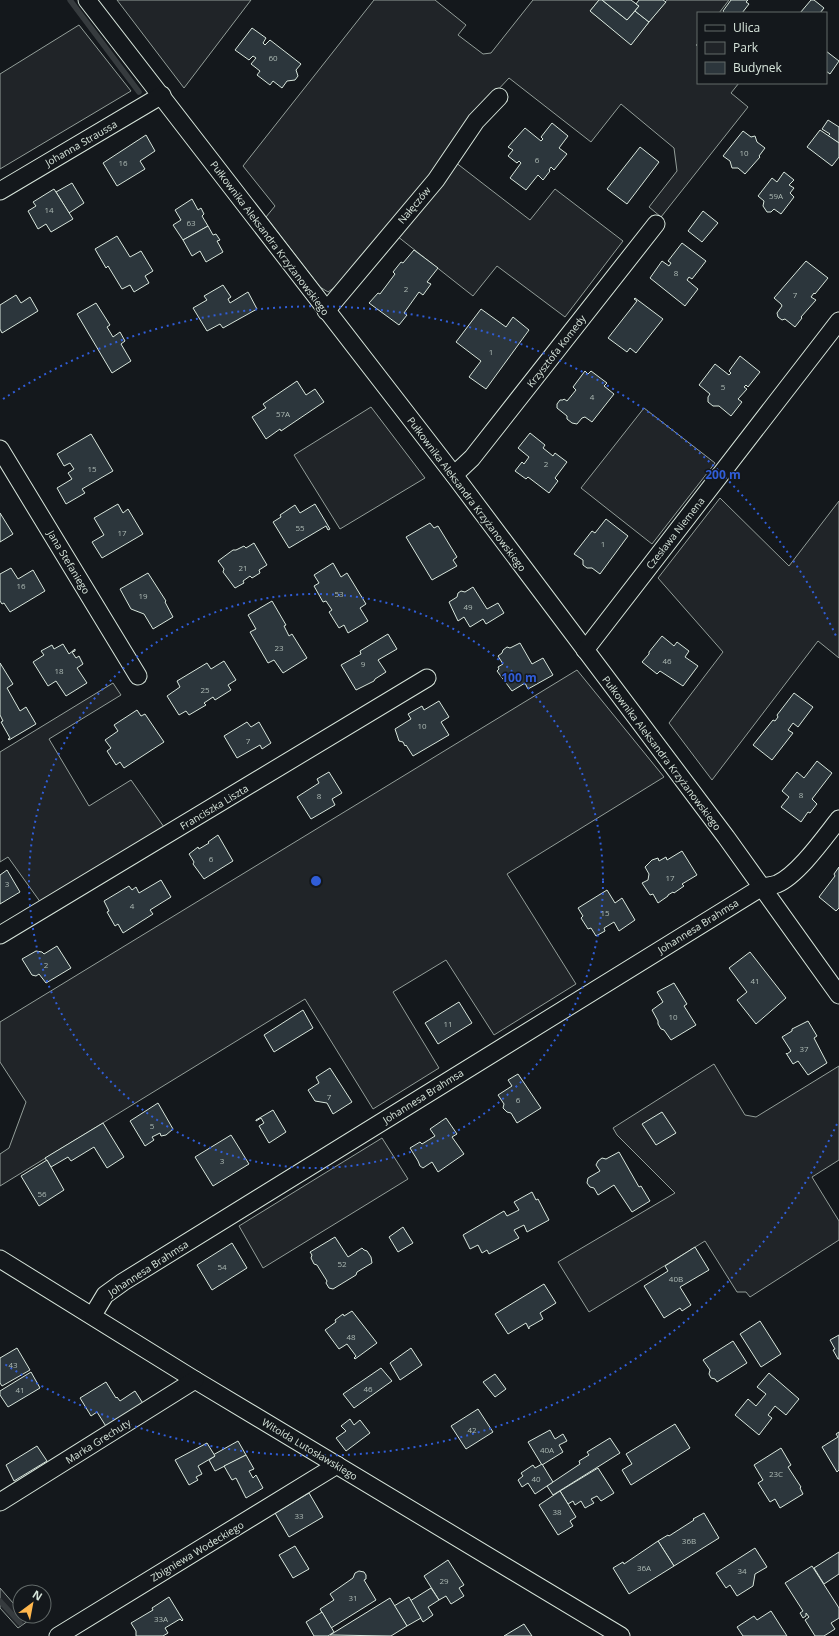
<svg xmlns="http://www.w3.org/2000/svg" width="839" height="1636" font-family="'Open Sans',sans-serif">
<rect width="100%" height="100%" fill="#14181c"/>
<g fill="#202428" stroke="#939e99">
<polygon points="117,0 251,0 184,88"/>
<polygon points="374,0 435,0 466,25 458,35 483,54 491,53 533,0 599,0 590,11 631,44 667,0 729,0 719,13 698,13 698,43 696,45 698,47 698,83 739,83 731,93 748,107 661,217 649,207 677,171 674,148 621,104 591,142 509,78 495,93 445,158 335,287 328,292 320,287 266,217 275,206 243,166"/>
<polygon points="79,25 131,91 0,169 0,74"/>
<polygon points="455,162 530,220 555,189 623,241 565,317 497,266 473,296 397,236"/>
<polygon points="371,407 425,478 340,529 294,455"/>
<polygon points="644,408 715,463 652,544 581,488"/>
<polygon points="720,498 789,566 839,501 839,658 818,641 712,780 669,723 723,652 658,578"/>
<polygon points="577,670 664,777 507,874 576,984 494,1035 446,960 393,992 439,1068 373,1109 305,999 0,1186 0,1154 9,1148 26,1102 0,1062 0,1022"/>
<polygon points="113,683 121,695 49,739 89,806 131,780 164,827 41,903 8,857 0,862 0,752"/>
<polygon points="714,1064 745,1115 756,1117 839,1066 839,1160 812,1177 839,1221 839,1240 750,1297 746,1292 737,1292 705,1241 589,1312 558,1262 675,1193 617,1135 613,1128"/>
<polygon points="382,1138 408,1179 263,1268 239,1226"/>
<polygon points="0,1588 20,1611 20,1616 24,1616 28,1621 18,1628 0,1608"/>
</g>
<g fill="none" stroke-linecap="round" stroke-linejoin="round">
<g stroke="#363b3e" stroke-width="5.5">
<polyline points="70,0 139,92"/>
<polyline points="0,1601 20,1623"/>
</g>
</g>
<g fill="#2c363c" stroke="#d8e6dc">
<polygon points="599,0 602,0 627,20 635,11 649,22 631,45 590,11"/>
<polygon points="602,0 631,0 639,6 627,20"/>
<polygon points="639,0 663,0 666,2 649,22 635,11 639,6 636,4"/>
<polygon points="731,0 748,0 746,2 749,4 742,13 725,13 723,11"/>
<polygon points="811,0 814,0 824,8 820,13 800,13"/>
<polygon points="252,28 266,38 263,43 265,45 270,40 301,64 296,70 298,76 295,80 287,81 282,88 273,81 270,85 257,75 260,71 251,64 256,58 253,56 249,60 235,50"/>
<polygon points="826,51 839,61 830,74 826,71"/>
<polygon points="828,120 839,127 839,143 828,136 830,134 822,129"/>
<polygon points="552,123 568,136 559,148 567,154 554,170 551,167 549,170 550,171 543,180 538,175 526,190 510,178 521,163 519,161 517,163 508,156 513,150 508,147 525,128 541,141 543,139 541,137"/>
<polygon points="820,130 839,143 839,157 832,166 807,147"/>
<polygon points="743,131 751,137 755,136 757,142 765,148 759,156 760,157 745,174 738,168 732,168 730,161 723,156"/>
<polygon points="146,135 155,151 140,161 145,169 117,186 103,163"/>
<polygon points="640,147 659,162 627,204 607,189"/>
<polygon points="784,172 794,180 789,185 794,188 790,193 794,197 781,214 774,209 771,212 767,212 763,206 764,201 758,196 772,178 777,182"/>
<polygon points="72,183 84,203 69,213 56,192"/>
<polygon points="54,189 73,219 51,232 46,224 38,229 28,211 36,206 33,202"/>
<polygon points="192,199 198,210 201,208 204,214 202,216 208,226 183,240 173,225 181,220 175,210"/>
<polygon points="703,211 718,223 702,242 688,231"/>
<polygon points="208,226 213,235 216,234 220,240 217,241 223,252 206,262 200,251 192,256 183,240"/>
<polygon points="117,236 130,257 141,251 153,271 145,276 149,283 134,292 130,285 122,289 108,266 106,268 95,249"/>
<polygon points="682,243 706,261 692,279 689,277 687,280 698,289 685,306 650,278 662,261 669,266 671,263 668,261"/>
<polygon points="414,250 438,268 427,282 431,284 423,295 419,292 404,313 407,315 399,325 369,303 378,293 380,294 395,274 393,272 401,262 403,263"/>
<polygon points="806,261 828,278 815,294 814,293 811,297 816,300 801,317 802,318 795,327 785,319 782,320 778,317 777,313 782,306 781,304 774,298"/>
<polygon points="223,285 231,297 228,299 230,303 248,292 257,309 223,328 220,324 207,331 193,308 207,300 204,296"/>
<polygon points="16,295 21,303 30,297 38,311 2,333 0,329 0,305"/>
<polygon points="635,298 663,319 636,353 630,348 627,352 608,338 637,301 634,299"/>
<polygon points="96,303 110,325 107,327 113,337 120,332 125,341 121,344 131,361 112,373 77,314"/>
<polygon points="481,309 506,327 513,317 529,330 486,389 469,377 481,361 456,342"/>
<polygon points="740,356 760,372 748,387 746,385 744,387 747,389 738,399 742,402 731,416 719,406 713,406 708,402 708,397 710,394 699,385 715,364 729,375 731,373 729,371"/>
<polygon points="585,371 588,374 591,371 607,383 604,386 614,394 592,422 585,417 582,418 577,424 572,423 567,419 567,416 557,408 557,404 560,400 563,400 564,399 567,401 576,390 573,387"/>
<polygon points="297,381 306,395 315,389 324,402 281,431 280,429 266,439 252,417 266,408 263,404"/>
<polygon points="530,433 545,445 543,448 553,456 555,453 567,462 555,478 558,481 549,493 528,477 526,479 515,471 522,462 524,464 529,457 518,448"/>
<polygon points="91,434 113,471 82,489 85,493 66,504 57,488 72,479 68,473 74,469 70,463 64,466 57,454"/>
<polygon points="118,504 123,513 128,509 143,534 102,558 92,542 104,535 94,518"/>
<polygon points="315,504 330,529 328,530 326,526 289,548 273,522 281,517 280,515 295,505 300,513"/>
<polygon points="0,513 13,534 0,542"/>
<polygon points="606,519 628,536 600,574 592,568 587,568 583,565 583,560 574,554 592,531 595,533"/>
<polygon points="430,523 434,528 438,526 457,557 453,560 457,566 432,580 406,537"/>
<polygon points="254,543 267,565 259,570 260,573 252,578 250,576 243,581 244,583 235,588 223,572 224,569 218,561 233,550 236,550 244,546 246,548"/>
<polygon points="333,563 341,577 347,573 366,604 360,608 368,621 348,633 344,625 339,628 329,612 332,610 326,601 323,602 314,586 319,583 314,575"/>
<polygon points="11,568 18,579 33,570 45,591 10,612 4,603 2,604 0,601 0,574"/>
<polygon points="148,573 166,601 165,602 173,617 153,629 144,614 131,609 120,589"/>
<polygon points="473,587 487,609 498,603 504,613 486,624 483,619 470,627 464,617 458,621 449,602 457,597 458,593 461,591 465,592"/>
<polygon points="272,601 286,625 284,626 289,636 292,634 307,658 283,673 274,660 268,663 250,632 256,629 248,615"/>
<polygon points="388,634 397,649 378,660 386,672 375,679 374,681 356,690 341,665 361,654 360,651"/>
<polygon points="662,636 674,646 677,642 689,651 685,657 698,666 683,686 660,671 657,674 642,662 649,654 649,652"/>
<polygon points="520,643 532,664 543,658 553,675 528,689 525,683 512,691 497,671 499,669 498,667 503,664 498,656 502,653 503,650 507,647 510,648"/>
<polygon points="63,644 69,654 75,649 75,651 72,652 76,658 79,656 83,664 77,668 87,683 66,696 56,681 48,686 33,662 44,655 41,651 52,645 54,649"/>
<polygon points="224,661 236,680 228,685 231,690 215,700 213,697 204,703 206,705 189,715 186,711 179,715 167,696 180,687 177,681 207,663 211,669"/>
<polygon points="0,663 13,684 7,688 20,711 26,707 36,724 9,740 8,739 10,738 1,722 3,721 0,715"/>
<polygon points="794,693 813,707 798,727 793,723 788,730 793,733 772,760 753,745 773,720 775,721 778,717 777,715"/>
<polygon points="439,701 449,717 441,722 449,735 413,756 406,745 405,746 403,742 399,741 395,729 411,719 408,714 422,706 424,710"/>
<polygon points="137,710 141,716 145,714 164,742 124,768 120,762 116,765 107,751 111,748 105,740 118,731 114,725"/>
<polygon points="247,722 251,727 259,722 271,743 262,749 260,745 237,758 224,736"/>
<polygon points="817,761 832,773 812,799 817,804 810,813 808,812 801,822 781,807 789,797 782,791 797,772 804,778"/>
<polygon points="329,772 342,793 332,799 335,805 311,819 297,797 319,783 317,779"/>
<polygon points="218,835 233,861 204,879 193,864 194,862 189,854 198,847 199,849 209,843 208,842"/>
<polygon points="682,851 697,875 682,884 684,886 674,893 673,892 668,895 668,896 658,903 653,894 650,895 642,883 648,880 649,874 645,867 652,860 658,858 659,861 666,857 667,860"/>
<polygon points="839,867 839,908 836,911 819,897 835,876 834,874"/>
<polygon points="7,870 20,892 0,904 0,875"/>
<polygon points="161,880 171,897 150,910 153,914 123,933 118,924 115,926 107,912 109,911 104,901 129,886 132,890 136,887 139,893"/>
<polygon points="607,890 615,903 622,898 635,920 619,931 614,922 604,928 605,931 596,936 591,928 588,929 581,918 583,916 578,908"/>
<polygon points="57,946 71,968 46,983 39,974 36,976 32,975 22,959 36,951 42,952 44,954"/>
<polygon points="750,952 786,998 756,1024 737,1000 747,992 729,968"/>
<polygon points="674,983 687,1004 684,1006 696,1025 671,1040 664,1030 661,1029 658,1024 658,1021 652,1010 663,1002 657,992"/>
<polygon points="459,1002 472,1023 438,1044 425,1023"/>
<polygon points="303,1010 313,1028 274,1052 264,1035"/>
<polygon points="808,1021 817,1036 814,1038 827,1063 808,1075 798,1061 793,1064 786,1053 787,1054 791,1051 782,1037 792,1031 792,1029"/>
<polygon points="330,1068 352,1102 333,1114 327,1103 315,1101 308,1090 319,1083 316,1077"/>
<polygon points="518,1074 541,1108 517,1123 511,1113 507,1112 503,1108 504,1104 498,1095 512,1086 508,1080"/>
<polygon points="158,1103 173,1129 166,1135 161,1136 160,1133 152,1137 154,1140 145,1146 130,1121"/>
<polygon points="273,1110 286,1132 269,1143 259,1126 264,1123 261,1118 256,1121 256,1120"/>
<polygon points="662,1112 676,1133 656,1145 642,1124"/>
<polygon points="446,1118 457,1134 452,1137 464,1154 438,1172 432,1162 423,1168 420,1166 418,1161 410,1148 420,1142 422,1144 435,1136 430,1129"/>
<polygon points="103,1123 124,1157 107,1168 94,1147 71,1161 68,1157 51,1167 45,1158"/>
<polygon points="231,1135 249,1164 213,1186 195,1157"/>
<polygon points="619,1152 639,1187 641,1186 650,1201 632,1212 614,1185 598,1195 594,1188 590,1187 587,1183 588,1178 600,1171 596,1165 598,1161 602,1158 606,1159"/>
<polygon points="47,1160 64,1190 39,1206 21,1176"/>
<polygon points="532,1192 536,1200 538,1199 549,1220 527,1232 524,1225 514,1230 519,1238 489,1254 487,1250 482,1253 478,1245 470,1249 463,1235 504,1211 507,1216 519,1210 514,1202"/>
<polygon points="403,1227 413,1243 398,1252 389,1237"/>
<polygon points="335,1237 348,1257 362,1248 364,1250 367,1251 371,1257 372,1263 357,1272 356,1275 333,1289 329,1288 326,1283 327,1281 317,1265 314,1264 311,1258 312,1255 310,1252"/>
<polygon points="232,1243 247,1268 212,1290 197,1265"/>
<polygon points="695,1247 709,1270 680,1287 691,1305 682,1311 680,1308 664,1318 644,1286 668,1271 665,1266"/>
<polygon points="544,1284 556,1303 540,1313 543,1319 529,1327 529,1329 526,1323 508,1334 495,1314"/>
<polygon points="352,1311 377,1343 355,1359 354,1358 356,1356 347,1344 339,1349 325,1330 336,1322 335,1320 343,1314 344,1316"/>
<polygon points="760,1321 781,1354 761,1367 740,1334"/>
<polygon points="839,1335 839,1359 838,1359 833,1350 835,1349 830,1340"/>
<polygon points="733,1341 747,1363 717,1382 715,1379 711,1378 709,1374 710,1370 703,1360"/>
<polygon points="17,1348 30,1370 2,1386 0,1383 0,1358"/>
<polygon points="411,1348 422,1365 400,1380 390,1363"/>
<polygon points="381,1368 392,1381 354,1408 343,1394"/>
<polygon points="31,1372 40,1388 8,1407 0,1395 0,1391"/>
<polygon points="769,1373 799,1399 786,1415 775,1406 768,1415 772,1418 759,1435 735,1415 748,1399 756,1406 766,1394 757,1387"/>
<polygon points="495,1374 506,1389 495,1397 483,1382"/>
<polygon points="106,1382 116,1398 117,1397 120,1401 135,1391 144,1405 107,1428 97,1412 91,1416 80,1398"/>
<polygon points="478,1409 493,1432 466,1449 451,1426"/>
<polygon points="350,1419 354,1425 360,1420 370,1433 346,1451 336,1438 346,1431 341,1426"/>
<polygon points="675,1424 690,1448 631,1485 622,1470 632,1464 626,1454"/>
<polygon points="550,1430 555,1439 563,1434 567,1441 559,1445 563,1452 542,1465 528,1442"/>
<polygon points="839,1432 839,1470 837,1472 822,1447 838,1437 836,1434"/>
<polygon points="610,1438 620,1453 553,1495 547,1486 580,1464 579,1461 589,1455 587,1452"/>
<polygon points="238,1441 246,1455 215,1471 209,1460 215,1456 213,1455"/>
<polygon points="207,1443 215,1456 198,1466 202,1474 196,1477 198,1480 189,1485 175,1460"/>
<polygon points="37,1446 47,1461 14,1481 6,1465"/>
<polygon points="781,1448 791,1465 788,1467 801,1487 800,1488 803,1494 780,1508 775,1499 770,1502 758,1483 763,1480 754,1465"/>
<polygon points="246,1455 254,1469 249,1471 253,1478 256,1475 263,1488 246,1498 236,1478 232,1480 224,1466"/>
<polygon points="542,1464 553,1482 535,1494 528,1483 522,1487 518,1480 523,1476 521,1473 533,1465 535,1468"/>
<polygon points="598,1468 614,1493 601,1501 597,1496 591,1499 594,1503 585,1508 581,1501 575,1505 573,1501 568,1504 560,1491"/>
<polygon points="560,1491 576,1517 570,1521 573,1526 558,1535 539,1505"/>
<polygon points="309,1493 323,1517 289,1537 275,1513"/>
<polygon points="704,1513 719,1538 674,1566 658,1541 668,1535 669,1536 694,1520 693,1519"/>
<polygon points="658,1541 674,1566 629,1594 613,1568 623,1562 624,1564"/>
<polygon points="295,1546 309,1569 293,1578 279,1555"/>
<polygon points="755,1548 767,1567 755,1574 753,1586 737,1596 730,1585 726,1588 716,1573"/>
<polygon points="839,1552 839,1574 824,1584 814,1568"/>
<polygon points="448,1560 464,1585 459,1588 464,1596 451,1604 446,1596 439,1600 424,1576"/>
<polygon points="812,1566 839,1608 839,1618 831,1623 835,1629 824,1636 815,1636 805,1620 809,1617 806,1613 806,1616 803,1618 800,1613 803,1611 785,1583"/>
<polygon points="359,1571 364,1572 366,1575 366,1579 364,1580 376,1600 331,1628 320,1609 334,1600 330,1594 353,1578 355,1573"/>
<polygon points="431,1588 439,1600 428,1607 433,1615 423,1622 410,1601"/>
<polygon points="169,1597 183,1620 182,1621 180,1619 165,1628 168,1633 163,1636 136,1636 136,1631 131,1623 153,1610 152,1608"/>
<polygon points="409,1597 421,1618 407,1626 394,1606"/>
<polygon points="390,1598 407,1626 391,1636 330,1635"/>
<polygon points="771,1611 787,1636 743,1636 737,1627 754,1616 757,1620"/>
<polygon points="322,1612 334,1632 328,1636 314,1636 306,1622"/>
<polygon points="524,1624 532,1636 504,1636"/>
</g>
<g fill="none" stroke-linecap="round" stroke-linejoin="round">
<defs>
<g id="minor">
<polyline points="87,0 454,475 726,837 839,995"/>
<polyline points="0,191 162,95"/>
<polyline points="326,311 436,180 476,121 499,97"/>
<polyline points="0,449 138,676"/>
<polyline points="454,475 472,458 656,224"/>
<polyline points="585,650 839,321"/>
<polyline points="0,935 427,678"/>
<polyline points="0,1259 195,1380 621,1636"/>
<path d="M93 1315 105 1295 123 1282 762 887C766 886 772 886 777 884 798 875 824 838 839 819"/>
<polyline points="0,1502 195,1380"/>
<polyline points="58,1636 337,1465"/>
</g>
</defs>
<use href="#minor" stroke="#d8e6dc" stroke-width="19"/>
<use href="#minor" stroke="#14181c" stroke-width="17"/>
</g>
<g fill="none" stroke="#305dd8" stroke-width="2" stroke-dasharray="2 4">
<circle cx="316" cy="881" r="287"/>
<path d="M837 1124A575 575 0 0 1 3 1363M3 399A575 575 0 0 1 837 638"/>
</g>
<g text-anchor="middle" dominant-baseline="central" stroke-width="3" stroke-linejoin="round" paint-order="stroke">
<g font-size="8" fill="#adbab4">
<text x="273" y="57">60</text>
<text x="744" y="152">10</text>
<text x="537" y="159">6</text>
<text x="123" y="162">16</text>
<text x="776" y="195">59A</text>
<text x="49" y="209">14</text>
<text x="191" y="222">63</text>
<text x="676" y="272">8</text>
<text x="406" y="288">2</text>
<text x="795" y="294">7</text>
<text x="491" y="351">1</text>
<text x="723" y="386">5</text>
<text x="592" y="396">4</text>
<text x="283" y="413">57A</text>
<text x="546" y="463">2</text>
<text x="92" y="468">15</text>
<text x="300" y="527">55</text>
<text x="122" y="532">17</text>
<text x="603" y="543">1</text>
<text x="243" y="567">21</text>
<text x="21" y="585">16</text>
<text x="339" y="593">53</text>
<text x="143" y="595">19</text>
<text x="468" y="606">49</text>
<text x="279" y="647">23</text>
<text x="667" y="660">46</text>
<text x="363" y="663">9</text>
<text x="59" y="670">18</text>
<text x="205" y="689">25</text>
<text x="422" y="725">10</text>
<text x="248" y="740">7</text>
<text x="801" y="794">8</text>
<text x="319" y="795">8</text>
<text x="211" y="858">6</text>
<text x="670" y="877">17</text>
<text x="7" y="883">3</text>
<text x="132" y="905">4</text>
<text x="605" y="912">15</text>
<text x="46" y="964">2</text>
<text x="755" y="980">41</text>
<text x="673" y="1016">10</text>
<text x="448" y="1023">11</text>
<text x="804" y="1048">37</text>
<text x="329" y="1096">7</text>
<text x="518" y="1099">6</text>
<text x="152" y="1125">5</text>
<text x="222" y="1160">3</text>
<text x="42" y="1193">56</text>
<text x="342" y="1263">52</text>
<text x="222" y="1266">54</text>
<text x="676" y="1278">40B</text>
<text x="351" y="1336">48</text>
<text x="13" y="1364">43</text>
<text x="368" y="1388">46</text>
<text x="20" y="1389">41</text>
<text x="472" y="1429">42</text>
<text x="547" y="1449">40A</text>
<text x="776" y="1473">23C</text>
<text x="536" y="1478">40</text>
<text x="557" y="1511">38</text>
<text x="299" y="1515">33</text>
<text x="689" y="1540">36B</text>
<text x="644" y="1567">36A</text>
<text x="742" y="1570">34</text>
<text x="444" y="1580">29</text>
<text x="353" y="1597">31</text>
<text x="161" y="1618">33A</text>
</g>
<g font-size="10" fill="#d8e6dc" stroke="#14181c">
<text transform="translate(81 143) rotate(-30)">Johanna Straussa</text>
<text transform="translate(414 205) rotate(-50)">Nałęczów</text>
<text transform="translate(270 238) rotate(53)">Pułkownika Aleksandra Krzyżanowskiego</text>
<text transform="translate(556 351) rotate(-52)">Krzysztofa Komedy</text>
<text transform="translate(467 494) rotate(53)">Pułkownika Aleksandra Krzyżanowskiego</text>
<text transform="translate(675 533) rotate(-52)">Czesława Niemena</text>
<text transform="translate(69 562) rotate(59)">Jana Stefaniego</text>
<text transform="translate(662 753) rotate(53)">Pułkownika Aleksandra Krzyżanowskiego</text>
<text transform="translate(214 807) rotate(-31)">Franciszka Liszta</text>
<text transform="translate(698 926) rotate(-32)">Johannesa Brahmsa</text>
<text transform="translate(423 1096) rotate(-32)">Johannesa Brahmsa</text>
<text transform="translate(148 1268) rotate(-33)">Johannesa Brahmsa</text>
<text transform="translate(98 1441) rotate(-32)">Marka Grechuty</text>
<text transform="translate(310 1449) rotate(31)">Witolda Lutosławskiego</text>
<text transform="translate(197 1551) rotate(-31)">Zbigniewa Wodeckiego</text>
</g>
</g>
<circle cx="316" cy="881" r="6" fill="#305dd8" stroke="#14181c" stroke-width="2"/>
<g font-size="12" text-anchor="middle" font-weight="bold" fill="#305dd8" stroke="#14181c" stroke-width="3" stroke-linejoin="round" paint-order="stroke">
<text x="723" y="479">200 m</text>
<text x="519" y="682">100 m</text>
</g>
<rect x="697" y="12" width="130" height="72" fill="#14181c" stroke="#626a69"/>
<rect x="705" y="25" width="20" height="6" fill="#14181c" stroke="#626a69"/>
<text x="733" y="32" font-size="12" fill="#d8e6dc">Ulica</text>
<rect x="705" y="42" width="20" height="12" fill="#202428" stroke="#626a69"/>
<text x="733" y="52" font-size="12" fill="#d8e6dc">Park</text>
<rect x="705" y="62" width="20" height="12" fill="#2c363c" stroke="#626a69"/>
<text x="733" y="72" font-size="12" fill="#d8e6dc">Budynek</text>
<g transform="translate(32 1604) rotate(32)"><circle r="19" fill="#14181c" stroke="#626a69"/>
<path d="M0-3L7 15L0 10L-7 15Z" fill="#ffb74d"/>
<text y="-6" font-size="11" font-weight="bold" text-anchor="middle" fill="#d8e6dc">N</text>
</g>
</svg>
